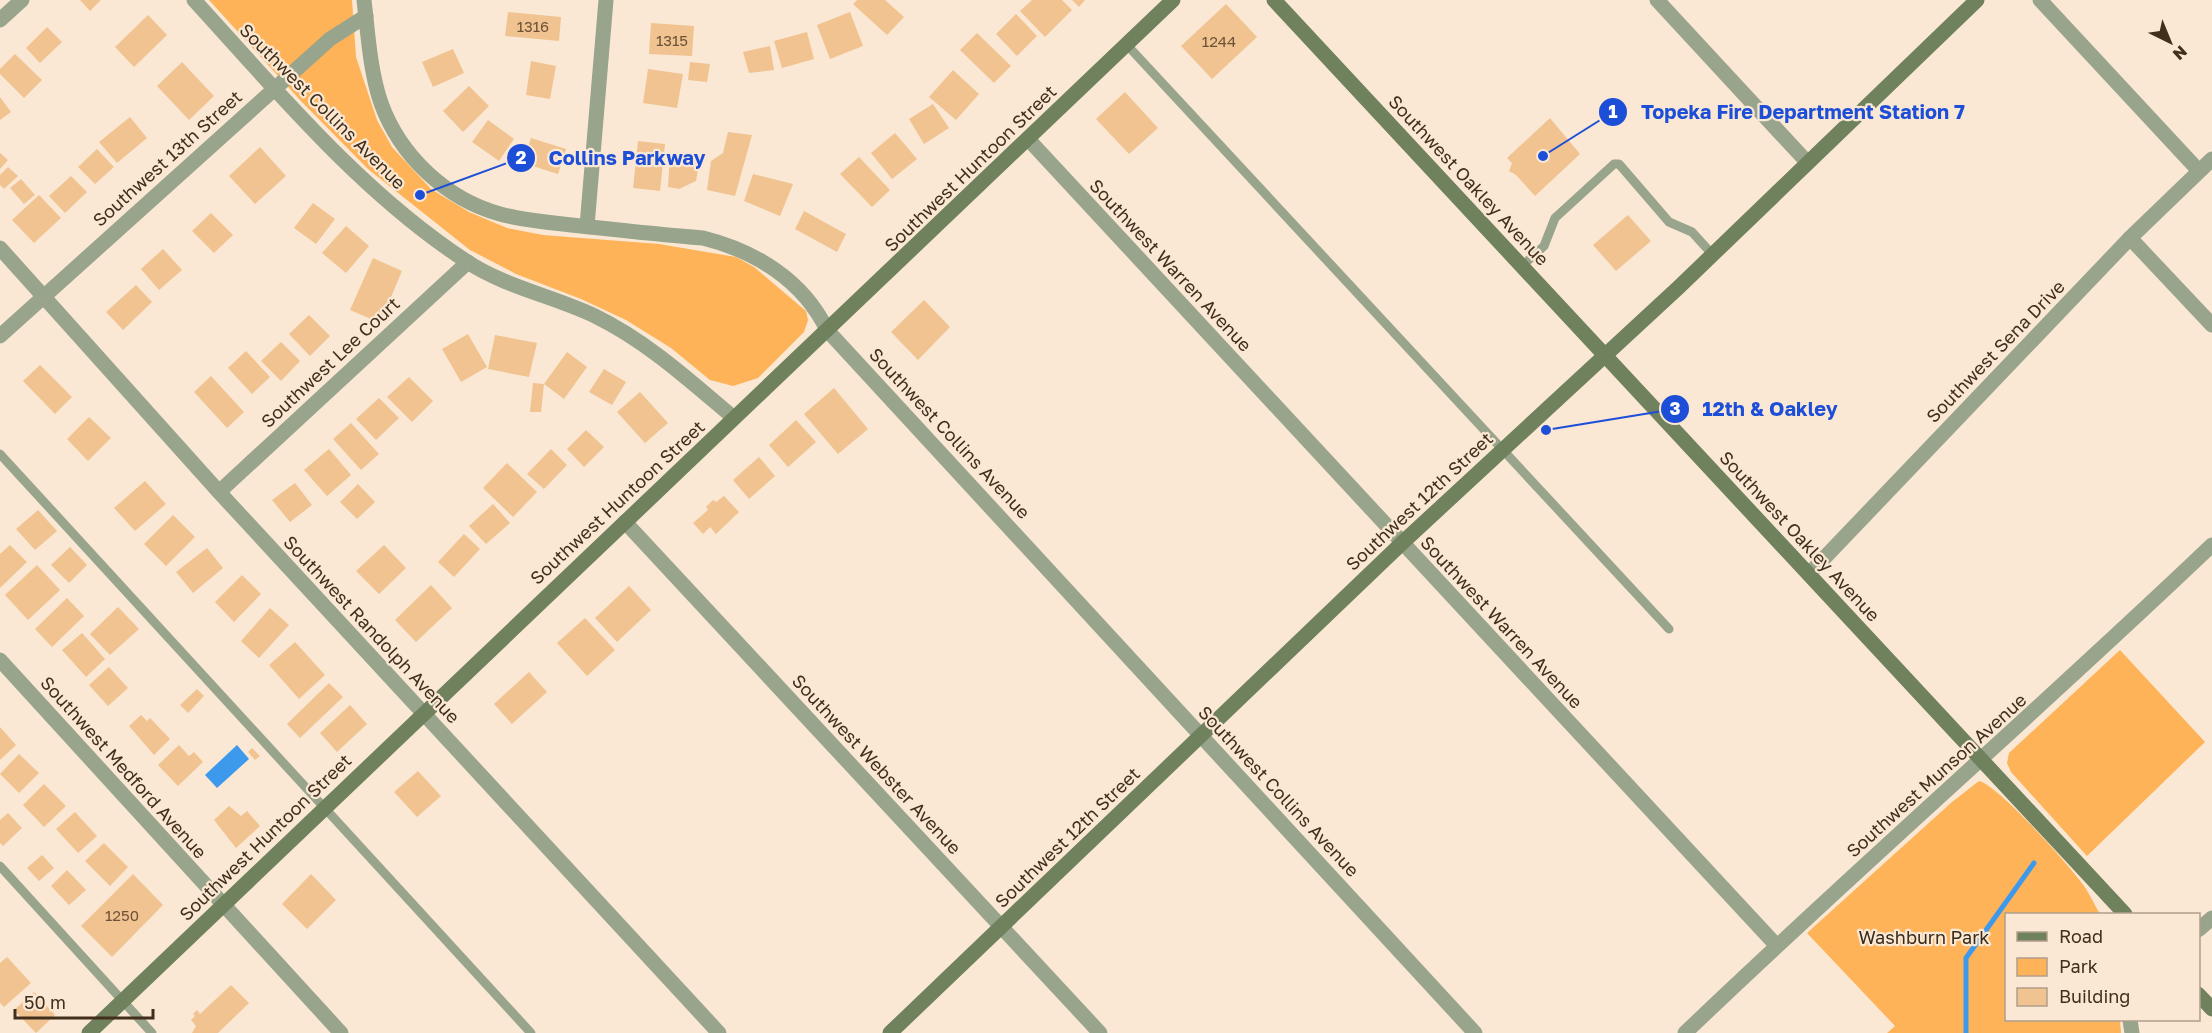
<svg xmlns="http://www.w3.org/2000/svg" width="2212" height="1033" font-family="'Golos Text',sans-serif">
<rect width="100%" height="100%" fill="#fae8d4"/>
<g fill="#feb358">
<polygon points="209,0 352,0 356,57 377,120 392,147 431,189 469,212 507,228 543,235 659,244 736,257 754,267 806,311 808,320 804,332 758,378 733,386 710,380 671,348 626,320 581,299 516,274 470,250 368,169 300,100"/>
<polygon points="2120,650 2205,742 2087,856 2011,772 2007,763 2009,753"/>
<path d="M1979 781C1998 785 2067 863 2081 882 2089 892 2094 904 2100 914H2006V1020H2120L2121 1033H1887L1895 1026 1807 933 1952 802Z"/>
</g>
<polygon fill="#3d99eb" points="237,745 249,759 217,788 205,775"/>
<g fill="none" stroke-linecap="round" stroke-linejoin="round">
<polyline stroke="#3d99eb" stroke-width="5" points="1966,1033 1966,958 2034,863"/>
</g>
<g fill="#f1c391">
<polygon points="80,0 101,0 90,11"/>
<polygon points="857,0 885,0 904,17 887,35 853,4"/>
<polygon points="1032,0 1062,0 1072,10 1045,37 1020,11"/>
<polygon points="1072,0 1085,0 1079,7"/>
<polygon points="1226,4 1257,37 1212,79 1181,46"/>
<polygon points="508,12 561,17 559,41 505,36"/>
<polygon points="850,12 863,46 830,59 817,25"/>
<polygon points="1016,14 1037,36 1017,56 996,34"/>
<polygon points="148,15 167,35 134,67 115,47"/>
<polygon points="651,23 694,26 692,56 649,54"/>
<polygon points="47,27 62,42 40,63 26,48"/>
<polygon points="807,32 814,59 782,68 774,41"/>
<polygon points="977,33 1011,66 994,83 960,50"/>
<polygon points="770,46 774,70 749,73 743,52"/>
<polygon points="453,49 464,73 433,87 422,62"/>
<polygon points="15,54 42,80 24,98 0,74 0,69"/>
<polygon points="531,61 556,66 550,99 526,95"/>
<polygon points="182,62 214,96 189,120 157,86"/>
<polygon points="690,62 710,64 707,82 688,80"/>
<polygon points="648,69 683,74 677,108 643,103"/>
<polygon points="953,70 979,94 956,120 929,97"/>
<polygon points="469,86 489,106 463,132 443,111"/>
<polygon points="1125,92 1158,128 1129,154 1096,119"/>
<polygon points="0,97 11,112 0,120"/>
<polygon points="933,104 949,128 924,144 909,119"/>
<polygon points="130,117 147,138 117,163 99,142"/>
<polygon points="1550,118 1580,154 1535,196 1516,175 1509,171 1512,163 1507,158"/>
<polygon points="488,120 514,139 499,161 472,142"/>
<polygon points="728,132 752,135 735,196 707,190 711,161 723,153"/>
<polygon points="895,133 917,159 892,179 871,153"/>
<polygon points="531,138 566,149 558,174 523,163"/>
<polygon points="638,141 665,144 660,191 633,188"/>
<polygon points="260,147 286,176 255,204 229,176"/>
<polygon points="97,149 114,167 95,184 78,167"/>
<polygon points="0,153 8,160 0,169"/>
<polygon points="670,155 700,158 696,181 679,189 668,187"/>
<polygon points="859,157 890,190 872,207 840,174"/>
<polygon points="8,167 18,176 4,189 0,185 0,175"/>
<polygon points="753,174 793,184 780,216 744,201"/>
<polygon points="71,176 87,192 65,213 49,196"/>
<polygon points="21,179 35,195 24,204 10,188"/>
<polygon points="39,195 61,218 34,243 12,220"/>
<polygon points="313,203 335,219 316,244 294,228"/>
<polygon points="804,211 846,234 837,252 795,229"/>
<polygon points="211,213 233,235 214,253 192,231"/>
<polygon points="1628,215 1651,241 1616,271 1593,245"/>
<polygon points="346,226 369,246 346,273 322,253"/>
<polygon points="163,249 182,270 159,290 141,269"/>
<polygon points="373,258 402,271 380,323 350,310"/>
<polygon points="136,285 152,302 123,330 106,312"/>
<polygon points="924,300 950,327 918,360 891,332"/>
<polygon points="309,315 330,336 310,356 289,334"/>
<polygon points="468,334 487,367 461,382 442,349"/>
<polygon points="495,335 537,343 529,377 488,369"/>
<polygon points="281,342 300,361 281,381 261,361"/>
<polygon points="246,351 270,377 252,394 228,368"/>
<polygon points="567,352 587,367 564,399 544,384 541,412 530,412 533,383 544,384"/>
<polygon points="40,365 72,397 55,414 23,381"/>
<polygon points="604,369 626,382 612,405 589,392"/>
<polygon points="211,376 244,412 227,428 194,392"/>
<polygon points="409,377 433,401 412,422 387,397"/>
<polygon points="834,388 868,429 838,454 804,414"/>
<polygon points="640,392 668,423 645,443 617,412"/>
<polygon points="379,398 399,418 376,440 356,419"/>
<polygon points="89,417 111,438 88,461 67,439"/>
<polygon points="796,420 816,442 788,467 769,445"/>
<polygon points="351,423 379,454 361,470 333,439"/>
<polygon points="586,430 604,447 584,467 567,449"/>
<polygon points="329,449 351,475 327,496 304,470"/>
<polygon points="551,449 567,465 544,489 527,474"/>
<polygon points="759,457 775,476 749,499 733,480"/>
<polygon points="507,463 537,492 513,517 483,488"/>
<polygon points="145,481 166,504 135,531 114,508"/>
<polygon points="295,483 312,505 290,522 272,500"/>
<polygon points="358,484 375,502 357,519 340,502"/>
<polygon points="724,496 739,512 716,534 710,527 703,534 693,523 708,510 706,507 713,500 716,502"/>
<polygon points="493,504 510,523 486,544 469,526"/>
<polygon points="38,510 57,531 35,550 16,529"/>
<polygon points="173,515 195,537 166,566 144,544"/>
<polygon points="464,534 480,549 454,577 438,562"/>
<polygon points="10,545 27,562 0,588 0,554"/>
<polygon points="384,545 406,568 379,594 356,571"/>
<polygon points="70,547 87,565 69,583 51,565"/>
<polygon points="207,548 223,568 193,593 176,572"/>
<polygon points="37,565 60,590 28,620 5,595"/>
<polygon points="242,575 261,594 234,622 215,602"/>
<polygon points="431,585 452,608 416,642 395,620"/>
<polygon points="629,586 651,610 617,642 595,618"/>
<polygon points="67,598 84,616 52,647 35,629"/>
<polygon points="118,607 139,629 110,655 90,634"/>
<polygon points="270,608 289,625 259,658 241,641"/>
<polygon points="585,618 615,650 587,676 557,643"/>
<polygon points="82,633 105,659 86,677 62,650"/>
<polygon points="295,642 325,675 299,699 269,665"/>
<polygon points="109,667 128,688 108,706 89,685"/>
<polygon points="529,672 547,692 512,724 494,704"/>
<polygon points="329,683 343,697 300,738 287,724"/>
<polygon points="197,689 204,696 188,713 180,705"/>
<polygon points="350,705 367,724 337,752 320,733"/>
<polygon points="141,715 147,721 150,718 170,739 154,755 129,726"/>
<polygon points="0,727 16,745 0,760"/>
<polygon points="179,745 189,756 194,752 203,762 178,786 158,765"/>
<polygon points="252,748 260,756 255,760 248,752"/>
<polygon points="19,754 39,773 19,793 0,774"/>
<polygon points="418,771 441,796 417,817 394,792"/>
<polygon points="44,784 66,806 44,827 23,805"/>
<polygon points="229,806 241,816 247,811 260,826 236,848 214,820"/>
<polygon points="75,812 97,836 78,853 56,829"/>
<polygon points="8,813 22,828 3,846 0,843 0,820"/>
<polygon points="104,843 128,867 110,886 85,861"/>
<polygon points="42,855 54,868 39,881 27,868"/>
<polygon points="67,870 86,890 69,905 51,886"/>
<polygon points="133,874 163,905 112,957 81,926"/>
<polygon points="311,874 336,900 307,929 282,904"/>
<polygon points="7,957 31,983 4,1007 0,1003 0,963"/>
<polygon points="231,985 249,1003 218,1033 192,1033 196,1026 191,1020 195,1016 193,1014 197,1010 200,1014"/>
<polygon points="34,992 55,1015 36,1033 14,1010"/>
</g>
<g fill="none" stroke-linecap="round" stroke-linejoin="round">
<g stroke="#98a48b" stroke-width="9">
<polyline points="1127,45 1669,629"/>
<polyline points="1522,266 1544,246 1555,218 1614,164 1619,164 1669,222 1692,232 1712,254"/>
<polyline points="0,454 531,1033"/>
<polyline points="0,866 152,1033"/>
</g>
<g stroke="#98a48b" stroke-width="15">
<path d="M194 0C278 92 361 192 466 261 505 287 553 296 595 316 648 342 690 381 734 418"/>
<path d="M364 0C368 34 370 71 381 103 400 156 446 199 500 214 529 222 560 223 590 227 627 231 665 235 703 238 755 251 803 280 827 330L1475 1033"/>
<polyline points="1657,0 1807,162"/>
<polyline points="2040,0 2199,171"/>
<polyline points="0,20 22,0"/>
<polyline points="1028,139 1776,945"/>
<polyline points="587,226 606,0"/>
<polyline points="2130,238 2212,325"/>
<polyline points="0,248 219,492 719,1033"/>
<polyline points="0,336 330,39 366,16"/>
<polyline points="219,492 468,262"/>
<polyline points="625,522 1100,1033"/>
<polyline points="1809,574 2130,238 2212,159"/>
<polyline points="0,660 341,1033"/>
<polyline points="2198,930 2212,918"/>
<polyline points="2130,1020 2132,1033"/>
<path d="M1685 1033C1858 867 2039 710 2212 545"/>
</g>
<g stroke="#70815d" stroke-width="15">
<polyline points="1274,0 2125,914"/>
<polyline points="2198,994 2212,1009"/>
<polyline points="89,1033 1173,0"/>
<polyline points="890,1033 1402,543 1679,287 1977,0"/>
</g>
</g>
<g text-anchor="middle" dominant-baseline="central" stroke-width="4.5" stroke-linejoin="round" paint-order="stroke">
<g font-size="15" fill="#6d5438">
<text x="533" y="26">1316</text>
<text x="672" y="40">1315</text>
<text x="1219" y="41">1244</text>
<text x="122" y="915">1250</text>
</g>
<g font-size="18" fill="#412f1b" stroke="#fae8d4">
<text transform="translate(323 106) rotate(45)">Southwest Collins Avenue</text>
<text transform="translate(167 158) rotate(-42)">Southwest 13th Street</text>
<text transform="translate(970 168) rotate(-44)">Southwest Huntoon Street</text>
<text transform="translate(1469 180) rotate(47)">Southwest Oakley Avenue</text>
<text transform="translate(1171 265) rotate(47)">Southwest Warren Avenue</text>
<text transform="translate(1995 351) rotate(-46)">Southwest Sena Drive</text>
<text transform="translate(330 362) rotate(-43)">Southwest Lee Court</text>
<text transform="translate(950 433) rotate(47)">Southwest Collins Avenue</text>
<text transform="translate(1419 501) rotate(-43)">Southwest 12th Street</text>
<text transform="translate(617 502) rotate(-43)">Southwest Huntoon Street</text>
<text transform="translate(1800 536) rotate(47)">Southwest Oakley Avenue</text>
<text transform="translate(1502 622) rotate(47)">Southwest Warren Avenue</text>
<text transform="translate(372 629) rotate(47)">Southwest Randolph Avenue</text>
<text transform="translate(877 764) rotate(47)">Southwest Webster Avenue</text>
<text transform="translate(124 767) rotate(48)">Southwest Medford Avenue</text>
<text transform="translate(1936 775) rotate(-42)">Southwest Munson Avenue</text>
<text transform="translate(1279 791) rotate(47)">Southwest Collins Avenue</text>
<text transform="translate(265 837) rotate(-44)">Southwest Huntoon Street</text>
<text transform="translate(1067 837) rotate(-44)">Southwest 12th Street</text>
</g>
<g font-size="18" fill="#392a19" stroke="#fae8d4">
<text x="1924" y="937">Washburn Park</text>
</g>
</g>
<path fill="none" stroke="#1d4ed8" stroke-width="2" d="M1543 156L1613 112M420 195L521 158M1546 430L1675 409"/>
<g fill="#1d4ed8" stroke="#fae8d4" stroke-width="2">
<circle cx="1543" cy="156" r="6"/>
<circle cx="420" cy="195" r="6"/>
<circle cx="1546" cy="430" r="6"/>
<circle cx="1613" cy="112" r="15"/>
<circle cx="521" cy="158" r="15"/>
<circle cx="1675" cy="409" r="15"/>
</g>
<g font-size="18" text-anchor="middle" font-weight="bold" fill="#fff">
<text x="1613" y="118">1</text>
<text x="521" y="164">2</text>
<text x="1675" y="415">3</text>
</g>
<g font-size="20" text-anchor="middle" font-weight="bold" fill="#1d4ed8" stroke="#fae8d4" stroke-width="4.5" stroke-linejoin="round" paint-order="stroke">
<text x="1803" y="119">Topeka Fire Department Station 7</text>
<text x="627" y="165">Collins Parkway</text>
<text x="1770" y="416">12th &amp; Oakley</text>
</g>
<rect x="2005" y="913" width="195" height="108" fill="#fae8d4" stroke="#b09e8a" stroke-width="1.5"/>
<rect x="2017" y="932" width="30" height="9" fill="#70815d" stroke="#b09e8a" stroke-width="1.5"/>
<text x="2059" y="943" font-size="18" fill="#412f1b">Road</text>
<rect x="2017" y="958" width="30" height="18" fill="#feb358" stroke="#b09e8a" stroke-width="1.5"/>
<text x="2059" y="973" font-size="18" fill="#412f1b">Park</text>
<rect x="2017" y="988" width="30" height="18" fill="#f1c391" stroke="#b09e8a" stroke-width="1.5"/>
<text x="2059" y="1003" font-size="18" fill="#412f1b">Building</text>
<g transform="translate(2170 42) rotate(137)" stroke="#fae8d4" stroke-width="4.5" paint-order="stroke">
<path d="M0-4.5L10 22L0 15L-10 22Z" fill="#412f1b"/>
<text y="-9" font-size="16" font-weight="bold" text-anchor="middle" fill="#412f1b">N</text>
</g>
<path d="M15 1009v9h138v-9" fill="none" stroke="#412f1b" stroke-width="3"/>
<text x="24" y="1009" font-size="18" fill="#412f1b" stroke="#fae8d4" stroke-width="4.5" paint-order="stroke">50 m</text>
</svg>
